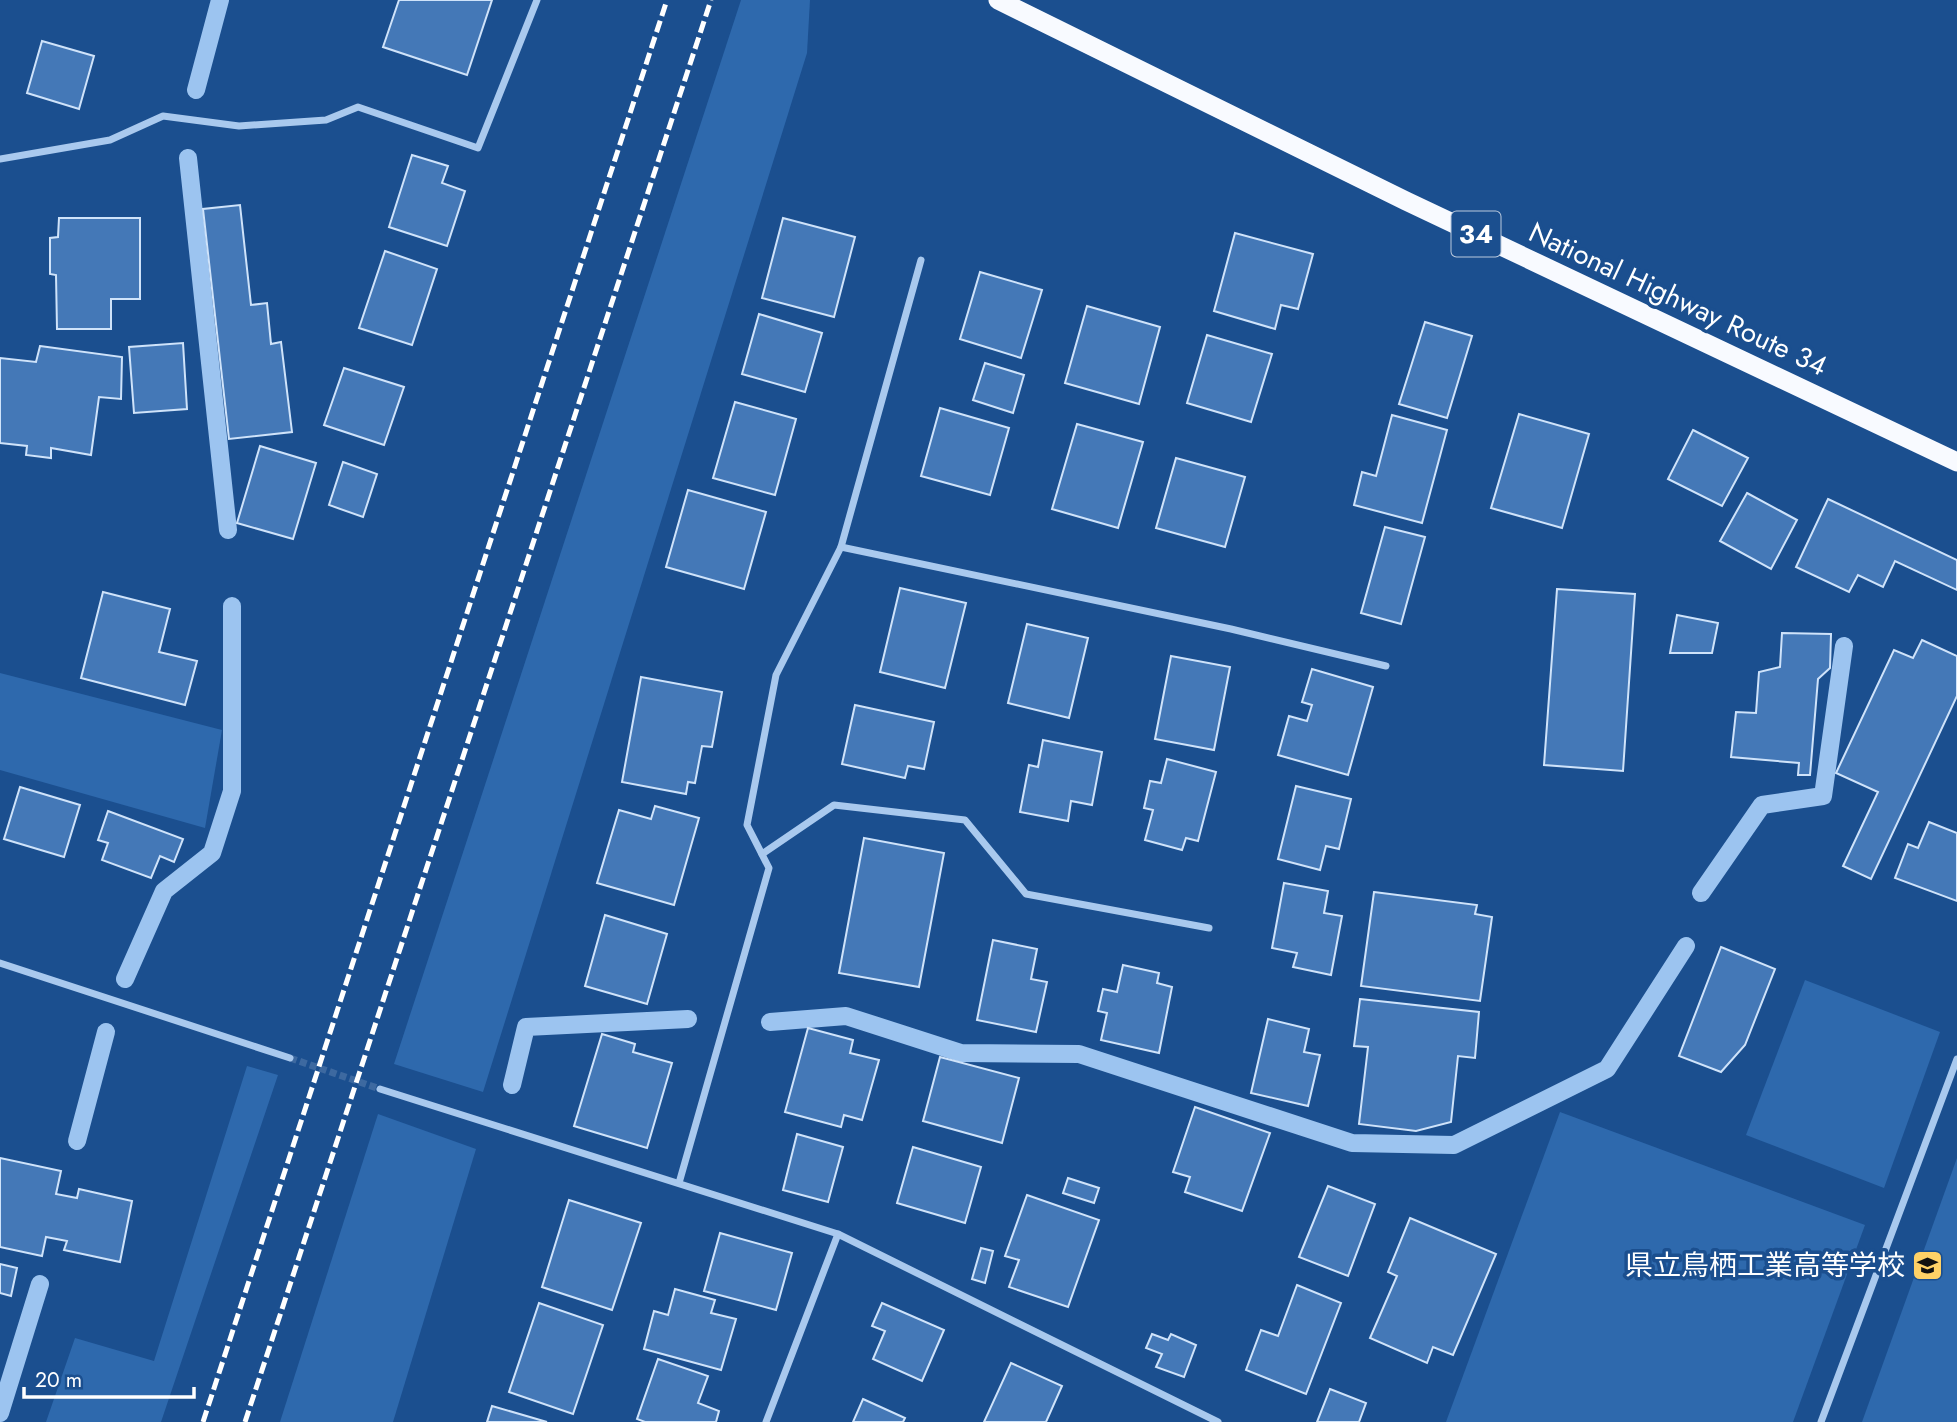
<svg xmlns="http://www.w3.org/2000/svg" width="1957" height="1422" font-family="Jost,'Noto Sans JP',sans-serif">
<rect width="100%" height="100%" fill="#1b4f8f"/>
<g fill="#2e69ad">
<polygon points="741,0 810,0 807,53 483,1092 394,1064"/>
<polygon points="0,673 222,730 205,828 0,770"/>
<polygon points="1805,980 1940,1032 1884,1188 1746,1135"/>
<polygon points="247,1066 278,1075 161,1422 46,1422 75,1338 154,1361"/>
<polygon points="1560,1112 1865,1225 1793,1422 1446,1422"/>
<polygon points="378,1114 476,1149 393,1422 280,1422"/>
<polygon points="1957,1158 1957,1422 1862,1422"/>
</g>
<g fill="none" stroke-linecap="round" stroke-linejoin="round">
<g stroke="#9cc4f0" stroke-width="18">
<polyline points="196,90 220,0"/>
<polyline points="188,158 228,530"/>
<polyline points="1701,893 1762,805 1823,796 1844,646"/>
<polyline points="125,979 164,891 212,853 232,791 232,606"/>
<polyline points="770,1022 846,1016 961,1053 1079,1054 1352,1143 1454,1145 1607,1069 1686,946"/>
<polyline points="512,1085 526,1027 688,1019"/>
<polyline points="77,1141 106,1032"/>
<polyline points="0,1413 40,1284"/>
</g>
</g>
<g fill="#4478b7" stroke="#cfe3fa" stroke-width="2">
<polygon points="399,0 492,0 467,75 383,47"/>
<polygon points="42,41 94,56 79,109 27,93"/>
<polygon points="412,155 448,166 442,183 465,191 447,246 389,227"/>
<polygon points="240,205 251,305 267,303 271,344 281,342 292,432 229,439 203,209"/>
<polygon points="59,218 140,218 140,299 111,299 111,329 57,329 56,275 50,274 50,238 58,237"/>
<polygon points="783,218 855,237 834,317 762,298"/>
<polygon points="1235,233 1313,254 1298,309 1281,305 1275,329 1214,311"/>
<polygon points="385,251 437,269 412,345 359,328"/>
<polygon points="980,272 1042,290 1021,358 960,339"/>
<polygon points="1087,306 1160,327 1139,404 1065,383"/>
<polygon points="759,314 822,333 805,392 742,374"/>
<polygon points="1425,322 1472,336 1447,418 1399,404"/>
<polygon points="1207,335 1272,354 1251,422 1187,403"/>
<polygon points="183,343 187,409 134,413 129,347"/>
<polygon points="40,346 122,357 121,399 99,397 91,455 51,448 51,458 26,455 27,446 0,443 0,358 36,362"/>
<polygon points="985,363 1024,375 1013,413 973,400"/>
<polygon points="344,368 404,387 384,445 324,425"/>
<polygon points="735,402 796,419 775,495 713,478"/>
<polygon points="940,408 1009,428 990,495 921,476"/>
<polygon points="1519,414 1589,434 1562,528 1491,508"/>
<polygon points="1392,415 1447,430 1422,523 1354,505 1362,472 1376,476"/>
<polygon points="1077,424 1143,442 1118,528 1052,509"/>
<polygon points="1693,430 1748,458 1722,506 1668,479"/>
<polygon points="260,446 316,463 293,539 237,523"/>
<polygon points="1176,458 1245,477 1225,547 1156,528"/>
<polygon points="343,462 377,474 363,517 329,505"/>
<polygon points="688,490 766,512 744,589 666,567"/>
<polygon points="1747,493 1797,520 1771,569 1720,541"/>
<polygon points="1828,499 1957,560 1957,590 1895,561 1883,587 1858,575 1849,592 1796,567"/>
<polygon points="1385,527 1425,537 1401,624 1361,613"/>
<polygon points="900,588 966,603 945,688 880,672"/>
<polygon points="1557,589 1635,594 1623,771 1544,765"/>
<polygon points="103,592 170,609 159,652 197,661 185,705 81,678"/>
<polygon points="1677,615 1718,623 1712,653 1670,653"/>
<polygon points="1027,624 1088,638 1069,718 1008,703"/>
<polygon points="1782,633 1831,634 1830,668 1818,679 1810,775 1798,775 1799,763 1731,757 1736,712 1756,713 1759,672 1780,667"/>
<polygon points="1922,640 1957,656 1957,696 1871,879 1843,866 1878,792 1836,773 1894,650 1913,658"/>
<polygon points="1171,656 1230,667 1214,750 1155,739"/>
<polygon points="1312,669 1373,687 1348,775 1278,755 1289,716 1307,721 1312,705 1302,702"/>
<polygon points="641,677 722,692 712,747 702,746 695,783 688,782 686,794 622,782"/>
<polygon points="855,705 934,722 924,769 908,766 905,778 842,764"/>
<polygon points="1043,740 1102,752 1092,805 1071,801 1068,821 1020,812 1029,765 1038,767"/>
<polygon points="1167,759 1216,772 1198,841 1186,838 1182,850 1145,840 1153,810 1144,808 1150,781 1161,783"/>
<polygon points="1296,786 1351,799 1339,849 1326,846 1320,870 1278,859"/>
<polygon points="20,787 80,805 64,857 4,839"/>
<polygon points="655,806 699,818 674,905 597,883 619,810 651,819"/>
<polygon points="108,811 183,839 174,862 160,856 151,878 102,860 108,843 98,840"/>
<polygon points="1929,822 1957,833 1957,901 1895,878 1908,844 1918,848"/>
<polygon points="864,838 944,853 919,987 839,973"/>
<polygon points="1284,883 1328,891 1324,913 1342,916 1331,975 1293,967 1297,953 1272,948"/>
<polygon points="1374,892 1477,905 1475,914 1492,917 1480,1001 1361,986"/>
<polygon points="605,915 667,934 647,1004 585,986"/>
<polygon points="993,940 1037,949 1031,979 1047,982 1036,1032 977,1020"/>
<polygon points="1721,947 1775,969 1745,1045 1721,1072 1679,1056"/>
<polygon points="1123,965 1159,973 1157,983 1172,987 1159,1053 1101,1040 1107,1013 1098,1011 1103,989 1117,992"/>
<polygon points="1360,999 1479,1012 1475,1058 1458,1056 1451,1122 1416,1131 1359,1124 1368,1047 1354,1046"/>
<polygon points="1268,1019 1309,1029 1304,1052 1320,1055 1308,1106 1251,1093"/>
<polygon points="808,1028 853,1040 850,1053 879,1060 862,1120 844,1115 841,1127 785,1112"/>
<polygon points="602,1034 635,1044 633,1052 672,1063 647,1148 574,1126"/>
<polygon points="940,1057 1019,1078 1002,1143 923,1121"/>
<polygon points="1195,1107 1270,1133 1242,1211 1185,1192 1190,1177 1173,1172"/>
<polygon points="797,1134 843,1147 828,1202 783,1190"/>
<polygon points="913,1147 981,1167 965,1223 897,1203"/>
<polygon points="0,1158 61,1171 56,1194 77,1198 79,1189 132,1201 120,1262 64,1250 67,1241 46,1237 42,1256 0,1247"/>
<polygon points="1068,1178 1099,1188 1094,1203 1063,1193"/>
<polygon points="1328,1186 1375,1204 1348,1276 1299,1257"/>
<polygon points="1027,1195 1099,1220 1068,1307 1009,1287 1019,1260 1005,1256"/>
<polygon points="569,1200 641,1223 612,1310 542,1287"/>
<polygon points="1410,1218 1496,1254 1453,1355 1433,1347 1427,1363 1370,1338 1397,1276 1388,1272"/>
<polygon points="720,1233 792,1253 776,1310 704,1291"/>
<polygon points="981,1248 993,1251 985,1283 972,1279"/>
<polygon points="0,1264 17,1268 11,1296 0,1293"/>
<polygon points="1297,1285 1341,1303 1306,1394 1246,1370 1261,1330 1278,1336"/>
<polygon points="675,1289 715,1300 711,1313 736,1319 721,1370 644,1349 654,1311 668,1315"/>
<polygon points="539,1303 603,1325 573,1414 509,1392"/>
<polygon points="882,1303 944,1330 922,1381 873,1359 885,1331 872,1326"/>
<polygon points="1152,1334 1168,1340 1171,1334 1196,1345 1184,1377 1156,1367 1162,1354 1146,1348"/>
<polygon points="658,1359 708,1376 698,1403 719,1411 716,1422 645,1422 637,1419"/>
<polygon points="1011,1363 1062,1386 1046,1422 984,1422"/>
<polygon points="1330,1389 1366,1403 1359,1422 1317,1422"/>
<polygon points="863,1399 905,1418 903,1422 853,1422"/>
<polygon points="492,1406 547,1422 487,1422"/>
</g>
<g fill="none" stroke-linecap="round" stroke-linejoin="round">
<polyline stroke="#3d69a0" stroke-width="7" stroke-dasharray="7 3.5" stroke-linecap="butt" points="290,1058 380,1089"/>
<g stroke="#a9c9ee" stroke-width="7">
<polyline points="0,159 110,140 163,116 239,126 326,120 358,107 478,148 537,0"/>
<polyline points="841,547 1231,629 1386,666"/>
<polyline points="762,854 834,805 965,820 1026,894 1209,928"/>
<polyline points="0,963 290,1058"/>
<polyline points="380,1089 838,1234 1218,1422"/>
<polyline points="679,1183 769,868 747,825 776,675 841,547 921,260"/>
<polyline points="766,1422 838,1234"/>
<polyline points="1821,1422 1957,1059"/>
</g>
<polyline stroke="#f8faff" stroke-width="19" points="998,0 1406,201 1957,462"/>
<g stroke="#fff" stroke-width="5" stroke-dasharray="12 5" stroke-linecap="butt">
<polyline points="203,1422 667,0"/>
<polyline points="245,1422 711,0"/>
</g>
</g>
<defs>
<symbol id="school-square" viewBox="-11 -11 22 22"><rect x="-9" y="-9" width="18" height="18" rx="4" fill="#ffd166" stroke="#1b4f8f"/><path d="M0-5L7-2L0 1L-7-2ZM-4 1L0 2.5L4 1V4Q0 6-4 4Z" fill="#111"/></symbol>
</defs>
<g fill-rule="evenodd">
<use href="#school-square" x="1910" y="1248" width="35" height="35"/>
</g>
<g text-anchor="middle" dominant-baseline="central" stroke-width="7" stroke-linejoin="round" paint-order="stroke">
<rect fill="#1b4f8f" stroke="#bbcadd" stroke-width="2" x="1451.5" y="211.5" width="49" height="45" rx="5"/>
<g font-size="26" font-weight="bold" fill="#fff">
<text x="1476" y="234">34</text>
</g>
<g font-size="28" fill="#fff" stroke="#1b4f8f">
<text transform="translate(1678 299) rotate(25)">National Highway Route 34</text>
</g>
<g font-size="28" fill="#fff" stroke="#1b4f8f" text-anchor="end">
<text x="1905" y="1265">県立鳥栖工業高等学校</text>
</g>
</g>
<path d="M24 1387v10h170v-10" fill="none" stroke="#ffffff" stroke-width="3.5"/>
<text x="35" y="1387" font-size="21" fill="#ffffff" stroke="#1b4f8f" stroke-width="5" paint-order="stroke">20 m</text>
</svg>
